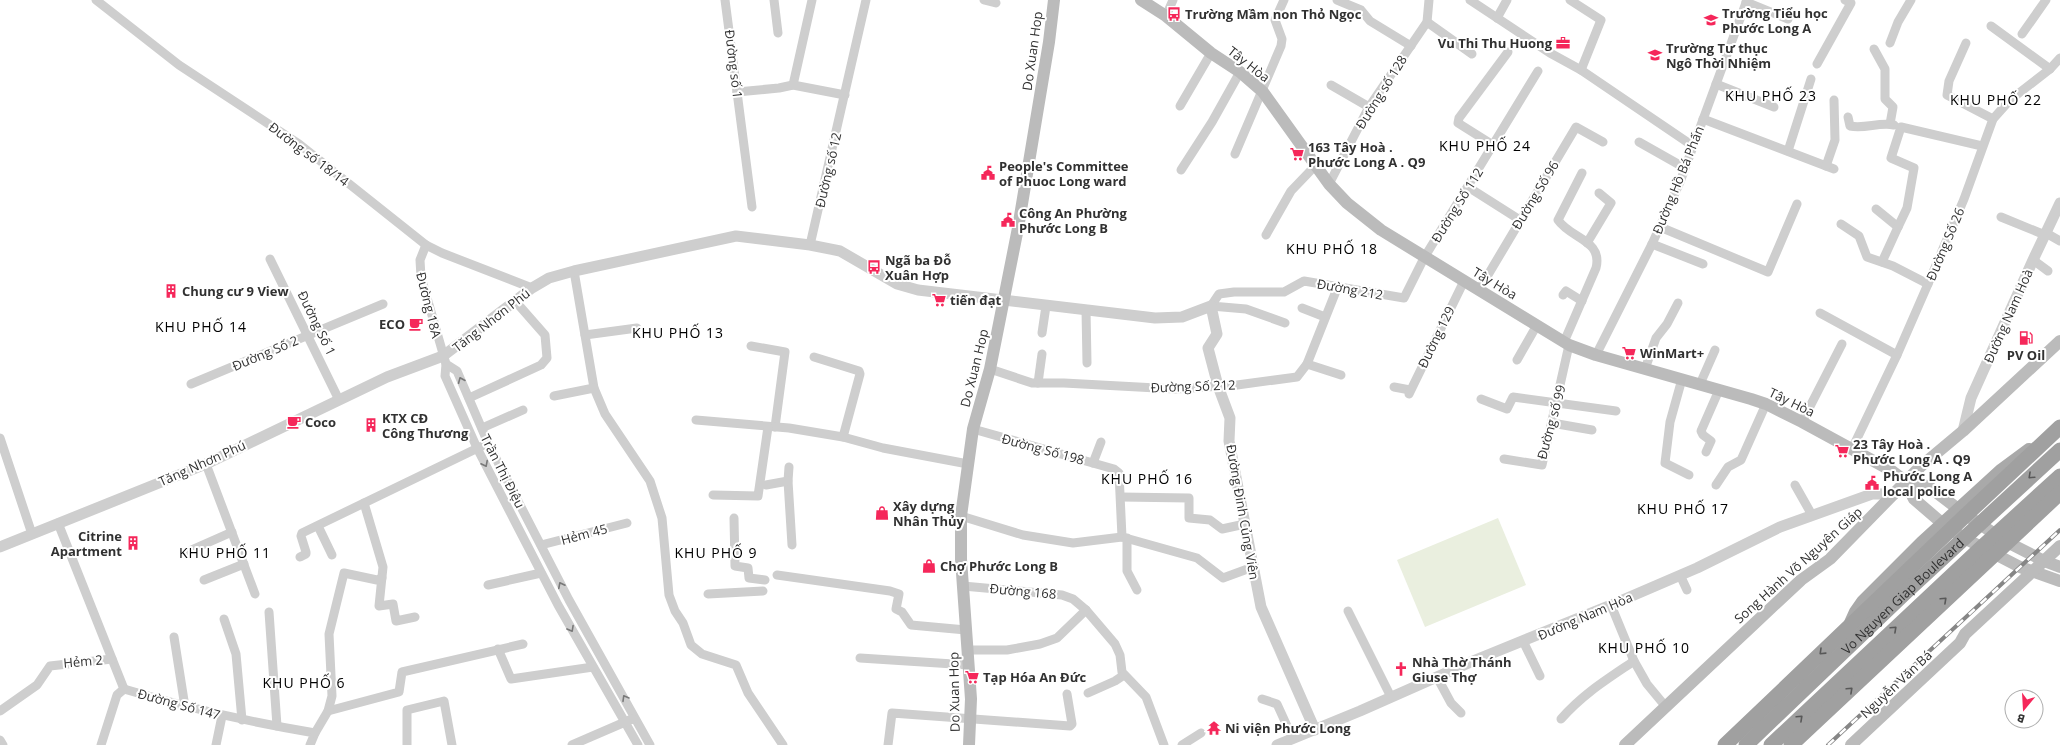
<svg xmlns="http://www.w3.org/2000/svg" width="2060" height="745" font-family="'Open Sans',sans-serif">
<rect width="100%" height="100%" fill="#fff"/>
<polygon fill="#eaefdf" points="1498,518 1526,585 1425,627 1397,560"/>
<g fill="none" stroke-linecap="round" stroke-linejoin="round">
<g stroke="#cecece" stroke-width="9">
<polyline points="96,0 179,65 299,144 426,245 442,253 532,288"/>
<polyline points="725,0 752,207"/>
<polyline points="774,0 778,33"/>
<polyline points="984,0 996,3"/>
<polyline points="1337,0 1361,10 1370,21 1411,46"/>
<polyline points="1470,0 1550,53 1581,70 1693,146"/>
<polyline points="1570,0 1601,20 1581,70"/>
<polyline points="1746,2 1788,19"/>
<polyline points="1166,16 1173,0"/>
<polyline points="1497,18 1507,0"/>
<polyline points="1427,22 1472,54"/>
<polyline points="1991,26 2050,69"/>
<polyline points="2022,34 2046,0"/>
<polyline points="1890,43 1898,22 1911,0"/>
<polyline points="1966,43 1949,81 1947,95 1993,119"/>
<polyline points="1874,49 1885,69 1885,99 1893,107 1890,124"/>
<polyline points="1817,64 1851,3 1845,0"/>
<polyline points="1716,84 1774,107"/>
<polyline points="793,85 812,0"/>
<polyline points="1331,85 1369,107"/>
<polyline points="737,92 779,88 793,85 845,95"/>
<polyline points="1180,106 1211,53"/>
<path d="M1848 117 1850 126C1865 129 1879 122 1894 125"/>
<polyline points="1703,119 1834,169"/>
<polyline points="1639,142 1685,168"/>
<polyline points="1493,145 1458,123 1459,118 1508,52"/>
<polyline points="1788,151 1811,79"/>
<polyline points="1235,154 1281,46 1282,39 1275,20 1284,0"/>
<polyline points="1826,166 1835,140 1834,100"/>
<polyline points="1181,170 1212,122 1240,72"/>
<polyline points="1329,184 1369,107 1427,22 1429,0"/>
<polyline points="1468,187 1520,220"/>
<polyline points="1876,209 1898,227 1907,208 1914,168 1891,158 1901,127 1982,146"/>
<polyline points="2001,217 2045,235"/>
<polyline points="1841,224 1859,236 1867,257 1893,266 1928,284"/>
<polyline points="1660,227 1768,272 1797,204"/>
<polyline points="2046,233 2060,241"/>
<polyline points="1266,235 1291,191 1315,166"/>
<polyline points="1587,243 1611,203 1599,193"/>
<polyline points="1652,244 1703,264"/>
<polyline points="426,245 420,260 421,277 446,364 445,376 477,448 558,605 638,745"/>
<polyline points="810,245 866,0"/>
<polyline points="270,259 339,400"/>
<polyline points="2033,260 2048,271"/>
<polyline points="1882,262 1898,227"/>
<polyline points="574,271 594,388 605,414 650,481 662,518 669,595 675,611 683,623 691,645 702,654 736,665 748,693 783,745"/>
<polyline points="1479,290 1576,127 1603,142"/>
<polyline points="1563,295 1566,291 1582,301"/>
<polyline points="1302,308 1325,317"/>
<polyline points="1086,310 1087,363"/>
<polyline points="1820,313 1897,355"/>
<polyline points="1285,323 1246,309 1211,306 1219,294 1234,292 1284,292 1304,281 1404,298 1424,258 1538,71"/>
<polyline points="1042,333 1046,306"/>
<polyline points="585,335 637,328"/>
<path d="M1564 342 1596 268C1603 240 1571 239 1558 220L1582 173"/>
<polyline points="751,346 785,352 775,427"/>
<polyline points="1596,355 1652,244 1680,182 1747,0"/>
<polyline points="814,357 859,371 860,374 843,437"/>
<polyline points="1517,360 1537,325"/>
<polyline points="446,364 457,371 488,443 569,600 650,745"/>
<polyline points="1307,364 1341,375"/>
<polyline points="990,369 1032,383 1064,383 1175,389 1237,385 1297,377 1307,364 1338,286"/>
<polyline points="1645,369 1656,338 1667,324 1678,303"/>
<polyline points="1682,379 1670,422 1665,463 1689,475"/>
<polyline points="1038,383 1042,354"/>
<polyline points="191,384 383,304"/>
<polyline points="1700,384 1715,350"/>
<polyline points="1394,387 1410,390"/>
<polyline points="1409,394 1464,281"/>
<polyline points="554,396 594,388"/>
<polyline points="469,398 541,365 547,358 545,335 516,302"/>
<polyline points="1481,399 1507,409 1513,397 1616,411"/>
<polyline points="696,420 789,428 843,437 883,448 968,464"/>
<polyline points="1802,422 1842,344"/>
<polyline points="1552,423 1592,430"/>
<polyline points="482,428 523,410"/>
<polyline points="973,429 1114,469 1119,473 1122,537"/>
<polyline points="0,438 32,534"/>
<polyline points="1852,449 1897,355 1928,284 1964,199 1993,119 2010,100 2050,69 2060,58"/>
<polyline points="1706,452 1711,441 1703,435 1701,431 1719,390"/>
<polyline points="1504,459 1542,465 1569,345"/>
<polyline points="1093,463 1101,442"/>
<polyline points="206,464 255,594"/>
<polyline points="789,467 788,481 792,545"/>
<polyline points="766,485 788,481"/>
<polyline points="1716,485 1728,467 1741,460 1766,404"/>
<polyline points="1795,485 1812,515"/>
<polyline points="713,495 758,496 768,427"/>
<polyline points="1121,497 1189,498 1189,518 1210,520 1222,529 1245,524"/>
<polyline points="364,503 383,567 379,606 393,604 396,621 415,617"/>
<polyline points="961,516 1023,535 1073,543 1122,537 1197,558 1223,578 1253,567"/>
<polyline points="734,518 735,566 748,568 749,578 765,580"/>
<polyline points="58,523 124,689"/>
<polyline points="318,526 332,555"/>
<polyline points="1127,538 1127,571 1137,590"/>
<polyline points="541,545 627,523"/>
<polyline points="189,551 232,532"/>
<polyline points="300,557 306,554 306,552 301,536 302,533 482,446"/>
<polyline points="777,575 890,591 899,594 896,609 902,612 911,625 966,630"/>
<polyline points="1680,575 1687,590"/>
<polyline points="204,580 244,564"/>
<polyline points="488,585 541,573"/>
<polyline points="963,586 1062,595 1073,599 1086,610 1115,644 1120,655 1122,672 1146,697 1164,745"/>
<polyline points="708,594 763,591"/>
<polyline points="1611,605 1634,661 1647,684 1666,707"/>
<polyline points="1348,611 1391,697"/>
<polyline points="269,612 277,726"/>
<polyline points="224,619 236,654 242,720"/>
<polyline points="174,637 185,707"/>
<polyline points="1523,641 1540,676"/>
<polyline points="498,649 511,679 593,667"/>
<polyline points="968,650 1007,650 1040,644 1057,638 1086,610"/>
<polyline points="860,658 969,665"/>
<polyline points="1437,677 1451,703 1461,713"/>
<path d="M124 689C187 708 250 722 315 733L310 745"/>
<polyline points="1088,693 1115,681 1124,675"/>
<polyline points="1262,699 1277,704 1293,739"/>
<polyline points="0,711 37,685 50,666 112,659"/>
<polyline points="328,711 399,692 402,672 523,644"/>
<path d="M1561 719C1583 694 1606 680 1634 661"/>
<polyline points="315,733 328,711 332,696 329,634 344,573 377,580 382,578"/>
<polyline points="0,740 3,745"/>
<polyline points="101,745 117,695 124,689"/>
<polyline points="216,745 222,716"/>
<polyline points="407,745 407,710 444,701 452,745"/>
<polyline points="572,745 632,719"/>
<polyline points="888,745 892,713 1070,726 1072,724 1067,694"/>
<polyline points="1182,745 1201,733"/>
</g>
<g stroke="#cecece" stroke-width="11">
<polyline points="1963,431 1971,398 2033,260 2060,203"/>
<polyline points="0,547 206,464 387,377 443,356 532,288 549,278 574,271 736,236 810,245 840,251 897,284 918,290 1155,318 1182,317 1211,306 1217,334 1208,348 1218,386 1230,418 1229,441 1261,607 1315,730"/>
<polyline points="1277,745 1360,711 1473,661 1611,605 1697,568 1780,527 1872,494 1894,494"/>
</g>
<g stroke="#bbb" stroke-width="12">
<polyline points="1141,0 1166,16 1211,53 1240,72 1263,92 1329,184 1347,203 1381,230 1569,345 1596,355 1751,399 1766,404 1802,422 1892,471 1905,481 1914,499 1943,524 1964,538 2020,567 2060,581"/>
<polyline points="1905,481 1928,486 1966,515 2007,542 2044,561 2060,567"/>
<polyline points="969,745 971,699 961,559 961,516 973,429 990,369 1018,228 1049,42 1054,0"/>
<polyline points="1625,745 1755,623 1801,580 1830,559 1920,467 1963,431 2060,341"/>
<polyline points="1851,745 1960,643 1965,634 2060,546"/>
</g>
<polyline stroke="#a9a9a9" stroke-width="14" points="1851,623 1856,612 1863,602 1922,543 2002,470 2029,450"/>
<g stroke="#a0a0a0" stroke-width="15">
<polyline points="1725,745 1966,515 2060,427"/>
<path id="s1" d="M1746 745 1908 590 2060 450"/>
<polyline points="1771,745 1981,548 2060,476"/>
<polyline points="1791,745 2060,493"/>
</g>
<defs>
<polyline id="rail" points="1828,745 2060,530"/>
</defs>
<use href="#rail" stroke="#868686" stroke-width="4"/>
<use href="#rail" stroke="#fff" stroke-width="2.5" stroke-dasharray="8" stroke-linecap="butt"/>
</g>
<defs><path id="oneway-chevron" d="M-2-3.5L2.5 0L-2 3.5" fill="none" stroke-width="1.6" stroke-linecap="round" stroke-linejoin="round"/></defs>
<g stroke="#787878">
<use href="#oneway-chevron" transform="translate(461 380) rotate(-113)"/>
<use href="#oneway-chevron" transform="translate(485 464) rotate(63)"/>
<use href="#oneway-chevron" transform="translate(561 585) rotate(-117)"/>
<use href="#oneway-chevron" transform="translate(571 629) rotate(61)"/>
<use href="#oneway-chevron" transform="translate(625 698) rotate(-120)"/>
</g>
<g stroke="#585858">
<use href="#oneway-chevron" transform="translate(2031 476) rotate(137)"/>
<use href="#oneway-chevron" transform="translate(1944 600) rotate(-43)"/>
<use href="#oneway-chevron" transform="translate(1894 629) rotate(-43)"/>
<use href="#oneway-chevron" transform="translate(1822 652) rotate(136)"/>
<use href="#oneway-chevron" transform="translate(1850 690) rotate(-43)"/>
<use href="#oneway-chevron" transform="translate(1800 718) rotate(-43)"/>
</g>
<defs>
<symbol id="bus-bare" viewBox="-9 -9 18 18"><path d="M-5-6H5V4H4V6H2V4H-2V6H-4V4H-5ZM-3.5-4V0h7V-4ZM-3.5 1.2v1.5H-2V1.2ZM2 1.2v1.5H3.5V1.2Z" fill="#f5275a" stroke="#fff" stroke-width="2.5" paint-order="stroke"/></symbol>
<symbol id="school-bare" viewBox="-9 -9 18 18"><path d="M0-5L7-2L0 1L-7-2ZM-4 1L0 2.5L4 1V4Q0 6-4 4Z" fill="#f5275a" stroke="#fff" stroke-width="2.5" paint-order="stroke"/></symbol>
<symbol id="office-bare" viewBox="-9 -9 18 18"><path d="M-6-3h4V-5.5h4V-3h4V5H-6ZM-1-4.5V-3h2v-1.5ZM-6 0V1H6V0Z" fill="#f5275a" stroke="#fff" stroke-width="2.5" paint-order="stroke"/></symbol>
<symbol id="supermarket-bare" viewBox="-9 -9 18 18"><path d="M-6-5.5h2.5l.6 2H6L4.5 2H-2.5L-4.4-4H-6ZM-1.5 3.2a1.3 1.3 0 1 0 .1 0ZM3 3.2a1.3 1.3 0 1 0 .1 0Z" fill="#f5275a" stroke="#fff" stroke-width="2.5" paint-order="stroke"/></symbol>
<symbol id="civic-bare" viewBox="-9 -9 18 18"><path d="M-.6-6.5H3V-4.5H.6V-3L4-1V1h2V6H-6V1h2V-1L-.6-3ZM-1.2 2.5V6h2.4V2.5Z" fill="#f5275a" stroke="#fff" stroke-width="2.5" paint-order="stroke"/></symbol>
<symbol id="building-bare" viewBox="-9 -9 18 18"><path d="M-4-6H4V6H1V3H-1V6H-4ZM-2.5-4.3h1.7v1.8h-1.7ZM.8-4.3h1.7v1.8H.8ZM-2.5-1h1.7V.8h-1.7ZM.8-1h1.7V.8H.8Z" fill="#f5275a" stroke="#fff" stroke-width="2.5" paint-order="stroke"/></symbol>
<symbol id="cafe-bare" viewBox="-9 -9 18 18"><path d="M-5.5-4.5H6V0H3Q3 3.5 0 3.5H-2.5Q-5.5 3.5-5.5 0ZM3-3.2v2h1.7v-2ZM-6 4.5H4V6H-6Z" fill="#f5275a" stroke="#fff" stroke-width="2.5" paint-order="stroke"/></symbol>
<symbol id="fuel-bare" viewBox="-9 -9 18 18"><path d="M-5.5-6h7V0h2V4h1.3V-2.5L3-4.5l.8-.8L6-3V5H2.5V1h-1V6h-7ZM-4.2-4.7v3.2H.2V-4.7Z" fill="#f5275a" stroke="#fff" stroke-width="2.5" paint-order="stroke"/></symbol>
<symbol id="shop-bare" viewBox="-9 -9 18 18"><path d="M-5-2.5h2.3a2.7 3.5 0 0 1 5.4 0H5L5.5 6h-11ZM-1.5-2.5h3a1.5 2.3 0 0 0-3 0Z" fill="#f5275a" stroke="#fff" stroke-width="2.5" paint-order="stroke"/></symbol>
<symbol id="church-bare" viewBox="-9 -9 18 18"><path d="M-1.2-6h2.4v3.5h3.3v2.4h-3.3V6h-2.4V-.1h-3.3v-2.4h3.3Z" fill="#f5275a" stroke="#fff" stroke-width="2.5" paint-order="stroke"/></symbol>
<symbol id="temple-bare" viewBox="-9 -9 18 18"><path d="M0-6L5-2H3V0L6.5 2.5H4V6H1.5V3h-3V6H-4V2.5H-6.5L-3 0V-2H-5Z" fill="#f5275a" stroke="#fff" stroke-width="2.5" paint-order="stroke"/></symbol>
</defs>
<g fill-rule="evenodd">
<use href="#bus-bare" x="1164" y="4" width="20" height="20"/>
<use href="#school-bare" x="1701" y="10" width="20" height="20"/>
<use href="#office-bare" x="1553" y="33" width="20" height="20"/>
<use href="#school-bare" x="1645" y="45" width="20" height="20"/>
<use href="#supermarket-bare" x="1287" y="144" width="20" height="20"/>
<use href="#civic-bare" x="978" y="163" width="20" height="20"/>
<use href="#civic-bare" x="998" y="210" width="20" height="20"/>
<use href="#bus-bare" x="864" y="257" width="20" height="20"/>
<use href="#building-bare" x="161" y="281" width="20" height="20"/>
<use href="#supermarket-bare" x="929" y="290" width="20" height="20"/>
<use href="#cafe-bare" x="406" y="314" width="20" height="20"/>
<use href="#fuel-bare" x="2016" y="328" width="20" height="20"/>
<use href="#supermarket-bare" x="1619" y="343" width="20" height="20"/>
<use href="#cafe-bare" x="284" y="412" width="20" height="20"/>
<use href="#building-bare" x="361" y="415" width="20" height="20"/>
<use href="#supermarket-bare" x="1832" y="441" width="20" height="20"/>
<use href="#civic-bare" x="1862" y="473" width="20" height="20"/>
<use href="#shop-bare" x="872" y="503" width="20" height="20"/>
<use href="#building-bare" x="123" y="533" width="20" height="20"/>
<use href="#shop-bare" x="919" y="556" width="20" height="20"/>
<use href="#church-bare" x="1391" y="659" width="20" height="20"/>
<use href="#supermarket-bare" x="962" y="667" width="20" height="20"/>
<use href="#temple-bare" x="1204" y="718" width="20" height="20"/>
</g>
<g text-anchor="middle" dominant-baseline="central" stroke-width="4" stroke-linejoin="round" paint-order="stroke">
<g font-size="13" font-weight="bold" fill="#313131" stroke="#fff" text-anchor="start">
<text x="1722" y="13">Trường Tiểu học<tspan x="1722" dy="15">Phước Long A</tspan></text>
<text x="1185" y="14">Trường Mầm non Thỏ Ngọc</text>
<text x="1552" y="43" text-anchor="end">Vu Thi Thu Huong</text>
<text x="1666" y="48">Trường Tư thục<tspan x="1666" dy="15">Ngô Thời Nhiệm</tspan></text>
<text x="1308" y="147">163 Tây Hoà .<tspan x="1308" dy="15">Phước Long A . Q9</tspan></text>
<text x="999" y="166">People's Committee<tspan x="999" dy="15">of Phuoc Long ward</tspan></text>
<text x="1019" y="213">Công An Phường<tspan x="1019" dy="15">Phước Long B</tspan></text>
<text x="885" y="260">Ngã ba Đỗ<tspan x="885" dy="15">Xuân Hợp</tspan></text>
<text x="182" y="291">Chung cư 9 View</text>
<text x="950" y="300">tiến đạt</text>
<text x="405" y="324" text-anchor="end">ECO</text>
<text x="1640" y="353">WinMart+</text>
<text x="2026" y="355" text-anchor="middle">PV Oil</text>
<text x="382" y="418">KTX CĐ<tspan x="382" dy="15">Công Thương</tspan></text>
<text x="305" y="422">Coco</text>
<text x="1853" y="444">23 Tây Hoà .<tspan x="1853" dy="15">Phước Long A . Q9</tspan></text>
<text x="1883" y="476">Phước Long A<tspan x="1883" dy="15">local police</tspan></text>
<text x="893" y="506">Xây dựng<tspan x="893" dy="15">Nhân Thủy</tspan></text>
<text x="122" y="536" text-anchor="end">Citrine<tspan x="122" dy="15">Apartment</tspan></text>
<text x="940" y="566">Chợ Phước Long B</text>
<text x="1412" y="662">Nhà Thờ Thánh<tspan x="1412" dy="15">Giuse Thợ</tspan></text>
<text x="983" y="677">Tạp Hóa An Đức</text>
<text x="1225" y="728">Ni viện Phước Long</text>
</g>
<g font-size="13" fill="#313131" stroke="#fff">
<text transform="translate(1032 51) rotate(-82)">Do Xuan Hop</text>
<text transform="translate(734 64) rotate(83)">Đường số 1</text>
<text transform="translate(1249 64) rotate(38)">Tây Hòa</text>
<text transform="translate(1381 92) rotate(-58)">Đường số 128</text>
<text transform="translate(309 154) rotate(37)">Đường số 18/14</text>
<text transform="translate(828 170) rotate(-77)">Đường số 12</text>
<text transform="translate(1678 180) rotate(-68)">Đường Hồ Bá Phấn</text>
<text transform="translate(1535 195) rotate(-59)">Đường Số 96</text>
<text transform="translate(1457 205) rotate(-58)">Đường Số 112</text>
<text transform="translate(1945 244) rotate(-67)">Đường Số 26</text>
<text transform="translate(1495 283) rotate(31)">Tây Hòa</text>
<text transform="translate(1350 289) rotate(10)">Đường 212</text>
<text transform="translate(429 305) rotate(76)">Đường 18A</text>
<text transform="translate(2008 316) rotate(-66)">Đường Nam Hoà</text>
<text transform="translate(491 320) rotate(-38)">Tăng Nhơn Phú</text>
<text transform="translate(317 323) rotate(64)">Đường Số 1</text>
<text transform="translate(1436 337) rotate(-64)">Đường 129</text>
<text transform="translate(265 353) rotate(-23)">Đường Số 2</text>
<text transform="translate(974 368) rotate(-76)">Do Xuan Hop</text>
<text transform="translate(1193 386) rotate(-2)">Đường Số 212</text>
<text transform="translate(1792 402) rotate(26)">Tây Hòa</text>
<text transform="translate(1551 422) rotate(-75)">Đường số 99</text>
<text transform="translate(1043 449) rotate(15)">Đường Số 198</text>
<text transform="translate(202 463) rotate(-24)">Tăng Nhơn Phú</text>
<text transform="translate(503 471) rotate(63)">Trần Thị Điệu</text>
<text transform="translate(1243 512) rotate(80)">Đường Đinh Củng Viên</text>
<text transform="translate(584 534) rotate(-15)">Hẻm 45</text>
<text transform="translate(1798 565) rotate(-42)">Song Hành Võ Nguyên Giáp</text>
<text transform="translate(1023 591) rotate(5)">Đường 168</text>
<text stroke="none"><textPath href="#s1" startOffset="216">Vo Nguyen Giap Boulevard</textPath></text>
<text transform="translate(1585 616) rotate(-23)">Đường Nam Hòa</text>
<text transform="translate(83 661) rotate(-5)">Hẻm 2</text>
<text transform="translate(1896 684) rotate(-43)">Nguyễn Văn Bá</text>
<text transform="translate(954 692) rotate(-91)">Do Xuan Hop</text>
<text transform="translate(179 704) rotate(15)">Đường Số 147</text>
</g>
<g font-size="14" letter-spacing="1" fill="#000" stroke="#fff">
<text x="1771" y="95">KHU PHỐ 23</text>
<text x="1996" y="99">KHU PHỐ 22</text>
<text x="1485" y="145">KHU PHỐ 24</text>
<text x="1332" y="248">KHU PHỐ 18</text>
<text x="201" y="326">KHU PHỐ 14</text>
<text x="678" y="332">KHU PHỐ 13</text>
<text x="1147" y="478">KHU PHỐ 16</text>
<text x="1683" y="508">KHU PHỐ 17</text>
<text x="225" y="552">KHU PHỐ 11</text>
<text x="716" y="552">KHU PHỐ 9</text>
<text x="1644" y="647">KHU PHỐ 10</text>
<text x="304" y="682">KHU PHỐ 6</text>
</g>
</g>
<g transform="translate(2024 709) rotate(198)"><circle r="19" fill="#ffffff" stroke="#adadad"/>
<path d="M0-3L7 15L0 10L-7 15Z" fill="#f5275a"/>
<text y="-6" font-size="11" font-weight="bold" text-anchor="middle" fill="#313131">B</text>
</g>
</svg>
